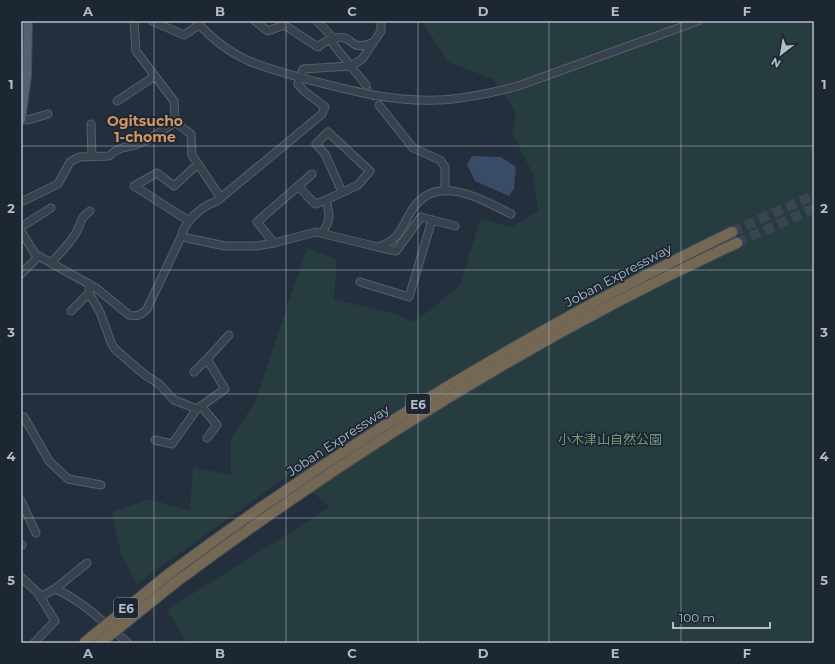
<svg xmlns="http://www.w3.org/2000/svg" width="835" height="664" font-family="Montserrat,'Noto Sans JP',sans-serif">
<rect width="100%" height="100%" fill="#242f3e"/>
<polygon fill="#263c3f" points="422,21 814,21 814,643 187,643 167,610 330,507 290,474 137,584 121,553 112,512 149,499 190,511 193,467 231,475 231,438 255,402 307,248 337,259 334,299 395,314 413,322 433,308 460,285 481,218 511,227 538,211 533,174 512,133 516,113 493,79 448,62"/>
<polygon fill="#394c67" points="472,156 501,157 516,167 514,189 509,196 475,181 467,165"/>
<g fill="none" stroke-linecap="round" stroke-linejoin="round">
<polyline stroke="#3a4453" stroke-width="7" stroke-dasharray="7 3.5" stroke-linecap="butt" points="366,85 379,105"/>
<g stroke="#3a4453" stroke-width="10" stroke-dasharray="10 5" stroke-linecap="butt">
<polyline points="732,232 814,195"/>
<polyline points="737,243 814,208"/>
</g>
<defs>
<g id="minor">
<polyline points="134,21 136,51 174,101 175,122 191,134 192,155 221,198"/>
<polyline points="152,21 184,35 199,25 197,21"/>
<path d="M196 21C210 37 229 52 249 61 268 69 289 74 309 80 352 91 393 102 437 100 465 99 491 93 518 86L698 21"/>
<path d="M255 21 268 31 284 25 318 47C325 41 335 36 345 38 349 40 352 43 356 45 361 47 367 45 372 43"/>
<polyline points="317,21 334,39 333,44 366,85"/>
<polyline points="117,101 155,76"/>
<polyline points="379,105 413,148 440,160 445,167 445,190"/>
<polyline points="21,119 28,120 48,114"/>
<polyline points="91,124 92,157"/>
<path d="M298 186 315 204 326 200C330 215 331 220 322 233"/>
<polyline points="326,200 358,185 370,171 328,132 316,144 325,154 342,192"/>
<path d="M21 202 58 184 70 162 79 157 109 156C120 145 128 149 140 143 153 138 164 130 175 122"/>
<polyline points="189,221 134,186 157,173 174,186 198,164"/>
<polyline points="21,227 51,208"/>
<path d="M21 231 35 254 96 288 129 315C137 317 141 315 147 309L181 237C185 220 201 207 217 201L322 114 325 107 304 91 298 84 303 69 351 66 362 59 381 31V21"/>
<path d="M187 238 225 246H256L274 243 316 232 378 247C401 239 400 229 412 210 436 172 481 199 511 214"/>
<polyline points="274,243 257,222 312,174"/>
<polyline points="378,247 396,251 421,217 455,226"/>
<path d="M51 263C60 253 71 243 77 231 82 220 80 219 90 211"/>
<polyline points="21,274 38,257"/>
<polyline points="360,282 409,297 432,220"/>
<polyline points="89,284 89,293 100,312 112,345 116,350 145,375 159,384 174,400 197,409 225,389 207,359 229,335"/>
<polyline points="71,311 89,293"/>
<polyline points="194,372 207,359"/>
<polyline points="201,406 217,425 207,438"/>
<polyline points="21,416 24,417 49,461 68,479 101,485"/>
<polyline points="155,440 172,444 197,409"/>
<polyline points="21,501 36,533"/>
<polyline points="21,545 22,545"/>
<polyline points="21,577 38,593 55,621 34,643"/>
<polyline points="55,589 87,563"/>
<path d="M40 597 55 589C82 600 105 624 128 643"/>
</g>
<polyline id="major" points="21,120 27,76 28,21"/>
<g id="highway">
<path d="M170 573C346 442 534 328 732 232"/>
<path d="M176 582C350 453 539 334 737 243"/>
</g>
</defs>
<use href="#minor" stroke="#565f6c" stroke-width="9"/>
<use href="#major" stroke="#414a57" stroke-width="10"/>
<use href="#highway" stroke="#434c59" stroke-width="12"/>
<use href="#minor" stroke="#38414e" stroke-width="7"/>
<use href="#major" stroke="#56606e" stroke-width="8"/>
<use href="#highway" stroke="#746855" stroke-width="10"/>
<defs>
<g id="highway-bridge">
<polyline points="84,643 170,573"/>
<polyline points="100,643 176,582"/>
</g>
</defs>
<use href="#highway-bridge" stroke="#434c59" stroke-width="12" stroke-linecap="butt"/>
<use href="#highway-bridge" stroke="#746855" stroke-width="10"/>
</g>
<path fill="none" stroke="#b4bcc9" stroke-width="1" stroke-opacity="0.55" d="M154 21V643M286 21V643M418 21V643M549 21V643M681 21V643M21 146H814M21 270H814M21 394H814M21 518H814"/>
<g text-anchor="middle" dominant-baseline="central" stroke-width="3.5" stroke-linejoin="round" paint-order="stroke">
<g fill="#1d2633" stroke="#878f9c" stroke-width="1">
<rect x="406" y="394" width="24" height="20" rx="3"/>
<rect x="114" y="598" width="24" height="20" rx="3"/>
</g>
<g font-size="12" font-weight="bold" fill="#b4bcc9">
<text x="418" y="404">E6</text>
<text x="126" y="608">E6</text>
</g>
<g font-size="13" fill="#b4bcc9" stroke="#1d2633">
<text transform="translate(618 275) rotate(-28)">Joban Expressway</text>
<text transform="translate(338 440) rotate(-33)">Joban Expressway</text>
</g>
<g font-size="13" fill="#6b9a76" stroke="#1d2633">
<text x="610" y="439">小木津山自然公園</text>
</g>
<g font-size="14" font-weight="bold" fill="#d59563" stroke="#1d2633">
<text x="145" y="121">Ogitsucho<tspan x="145" dy="16">1-chome</tspan></text>
</g>
</g>
<rect width="835" height="664" fill="none" stroke="#1d2633" stroke-width="44"/>
<g transform="translate(781 54) rotate(211)" stroke="#1d2633" stroke-width="3" paint-order="stroke">
<path d="M0-3L7 15L0 10L-7 15Z" fill="#b4bcc9"/>
<text y="-6" font-size="11" font-weight="bold" text-anchor="middle" fill="#b4bcc9">N</text>
</g>
<path d="M673 622v6h97v-6" fill="none" stroke="#b4bcc9" stroke-width="2"/>
<text x="679" y="622" font-size="12" fill="#b4bcc9" stroke="#1d2633" stroke-width="3" paint-order="stroke">100 m</text>
<rect x="22" y="22" width="791" height="620" fill="none" stroke="#b4bcc9" stroke-width="1.5"/>
<g font-size="13" text-anchor="middle" font-weight="bold" fill="#b4bcc9">
<text x="88" y="16">A</text>
<text x="220" y="16">B</text>
<text x="352" y="16">C</text>
<text x="483" y="16">D</text>
<text x="615" y="16">E</text>
<text x="747" y="16">F</text>
<text x="11" y="89">1</text>
<text x="824" y="89">1</text>
<text x="11" y="213">2</text>
<text x="824" y="213">2</text>
<text x="11" y="337">3</text>
<text x="824" y="337">3</text>
<text x="11" y="461">4</text>
<text x="824" y="461">4</text>
<text x="11" y="585">5</text>
<text x="824" y="585">5</text>
<text x="88" y="658">A</text>
<text x="220" y="658">B</text>
<text x="352" y="658">C</text>
<text x="483" y="658">D</text>
<text x="615" y="658">E</text>
<text x="747" y="658">F</text>
</g>
</svg>
